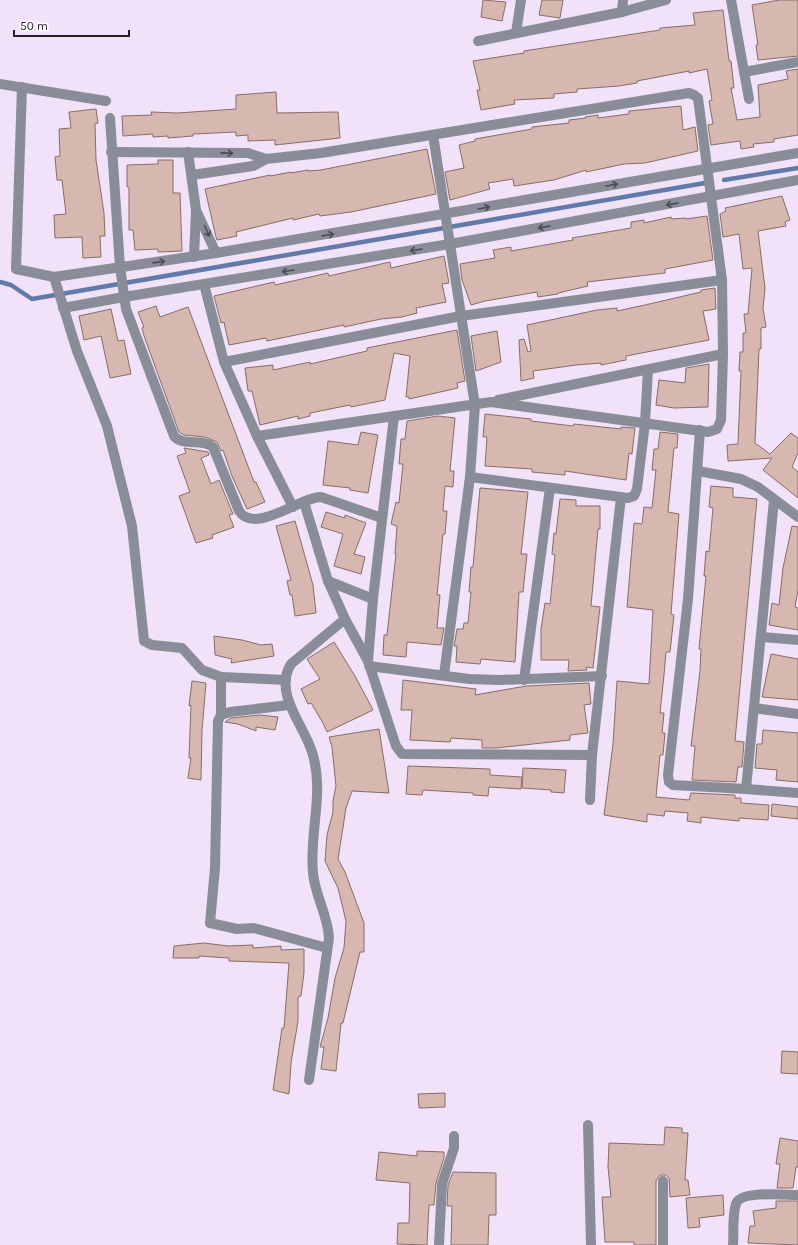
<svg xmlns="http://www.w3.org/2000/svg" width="798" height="1245" font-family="Karla,sans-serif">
<rect width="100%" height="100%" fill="#f1e1f9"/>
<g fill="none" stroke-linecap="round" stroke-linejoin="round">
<g stroke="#627aa7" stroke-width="4.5">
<polyline points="724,180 798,168"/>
<polyline points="0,282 11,285 32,299 705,183"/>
</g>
</g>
<g fill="#d6b8b1" stroke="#876d66">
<polygon points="483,0 506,2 502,21 481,17"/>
<polygon points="542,0 563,0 560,18 539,15"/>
<polygon points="779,0 798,0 798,56 758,60 756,45 758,45 752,5"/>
<polygon points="723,10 729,61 731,61 734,88 731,88 737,120 760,117 758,85 788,79 786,71 798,69 798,135 774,139 774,142 753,144 754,147 741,149 740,141 711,145 708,125 713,124 709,101 712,100 707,69 689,73 689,71 637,81 637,83 619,86 577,89 577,92 554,94 554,98 514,100 515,104 481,110 477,90 480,90 473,61 524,53 524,51 660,30 660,28 695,25 693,13"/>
<polygon points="276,92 277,113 338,112 340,138 275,145 275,140 248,141 248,135 236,136 236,132 193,134 193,136 168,138 168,136 153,137 153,134 123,136 122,116 152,115 151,112 177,113 236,109 236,95"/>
<polygon points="681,106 683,130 695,127 698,151 645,163 624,164 586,172 586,170 554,180 514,186 513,179 488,183 490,189 450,200 445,172 464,168 459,145 475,141 475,139 532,129 532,127 569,123 569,120 586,118 585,117 598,115 598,118 629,114 629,111"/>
<polygon points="96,109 98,123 95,124 96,160 104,213 105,236 100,236 101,257 83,258 82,237 55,238 54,215 66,214 62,180 57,180 55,157 60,156 59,129 71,128 69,112"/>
<polygon points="427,149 436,194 351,212 320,216 319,214 293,220 293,218 236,232 237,236 217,240 216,237 205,189 270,175 270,176 291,172 291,173 308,170 308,171 321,170"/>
<polygon points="158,160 173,160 173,193 180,193 182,251 158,252 158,249 135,250 133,230 129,230 129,187 127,187 127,165 158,164"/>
<polygon points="782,196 790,220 785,222 786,226 758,231 765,288 763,308 766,327 761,328 761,349 759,349 755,443 770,454 791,433 798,438 798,453 792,467 798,472 798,498 763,470 772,458 728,461 727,445 738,444 741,371 739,371 740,352 743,352 743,333 746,333 744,314 748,314 752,268 743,269 739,234 723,237 720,214 726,211 725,208"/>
<polygon points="707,216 713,260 665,269 665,273 587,282 588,286 558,293 558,294 538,297 537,292 485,301 471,305 462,280 460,264 495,258 493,250 511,247 511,251 573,240 572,238 631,228 631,222 644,220 644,223 671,217 672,219 686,218 686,219"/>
<polygon points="444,256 449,283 442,284 446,302 416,308 417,313 402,317 381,319 344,327 344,325 267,341 266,338 229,345 224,322 221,323 214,296 274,282 275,285 328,273 329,276 390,262 391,268"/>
<polygon points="715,288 716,309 703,311 709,340 626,356 626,360 601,365 601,363 576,365 533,371 534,378 521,381 519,340 524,339 528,352 531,351 527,325 597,310 617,308 617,311 645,305 701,292 701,290"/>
<polygon points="156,306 160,317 188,307 254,482 256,482 265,502 247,509 232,476 223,450 221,451 217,442 205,437 184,435 179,432 144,336 142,328 144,327 138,312"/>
<polygon points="111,309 118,341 124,340 131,374 110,378 101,336 84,340 79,316"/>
<polygon points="457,330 465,381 457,383 458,388 409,399 409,397 406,397 410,356 394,353 385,400 351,407 350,405 310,413 310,416 298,419 298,416 260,425 252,391 248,391 245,368 273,365 273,370 310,362 310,364 367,351 367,348"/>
<polygon points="497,331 501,362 476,371 471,336"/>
<polygon points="709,364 708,407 674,408 656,405 659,380 685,383 686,368"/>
<polygon points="485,414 531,419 531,421 573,426 574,424 621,429 621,427 635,428 632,454 629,453 626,480 565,471 565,475 532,472 532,469 485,466 487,437 483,437"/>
<polygon points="438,416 455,418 450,471 454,471 453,487 445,486 443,511 447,511 445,534 443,534 437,595 440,595 437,628 444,628 441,645 407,642 406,657 383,655 384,635 387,635 396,554 395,554 397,526 391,524 396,502 399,503 403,464 399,464 401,439 405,439 407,421"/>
<polygon points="361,432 378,435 368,493 350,490 350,488 323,485 328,441 358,445"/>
<polygon points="660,432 678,434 677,448 674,448 668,512 679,514 671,614 674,615 670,652 666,652 664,675 660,713 664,713 662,733 665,733 663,755 660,755 656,797 689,800 691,793 735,795 735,798 741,798 741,803 769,805 768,820 739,818 739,821 701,817 701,823 687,821 688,813 665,811 664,816 647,814 647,822 604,815 613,744 617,681 649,684 653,610 627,607 634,523 642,524 644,507 652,508 656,470 652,470 654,449 658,449"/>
<polygon points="184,448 208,452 209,455 201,458 211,484 219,480 233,514 229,515 234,527 212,535 213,538 196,543 179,496 190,492 177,456 186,453"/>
<polygon points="711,486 733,488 733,497 757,499 735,741 744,742 742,767 738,767 736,782 692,780 695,746 691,746 700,671 701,649 699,649 706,576 704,576 706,551 709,552 713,508 709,507"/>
<polygon points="480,488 528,492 521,554 527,554 523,592 519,592 515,662 481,659 480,664 456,662 457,646 454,646 457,629 463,629 464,623 468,623 471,592 469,592 471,567 473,567"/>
<polygon points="560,499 576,500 576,506 600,506 600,529 598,529 591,606 600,607 593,668 586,667 587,670 568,671 569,660 541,660 541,629 545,603 550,604 555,555 552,554 554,533 556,534"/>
<polygon points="326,512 345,518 345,515 366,523 354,554 365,557 361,574 334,566 343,534 321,527"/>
<polygon points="295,521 313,585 316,613 295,616 292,595 290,595 287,581 291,580 276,526"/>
<polygon points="792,526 798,527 798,590 795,607 798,608 798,630 769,625 772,603 779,605 783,568"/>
<polygon points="214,636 242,640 261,645 272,644 274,656 231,663 232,659 215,655"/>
<polygon points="334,642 355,676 373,710 327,732 323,723 311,703 308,704 301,689 320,679 307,659"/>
<polygon points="771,654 798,659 798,700 762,697"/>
<polygon points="403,680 476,689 475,695 526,686 589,683 591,704 584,705 588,733 570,735 570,740 496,748 482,748 482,740 451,738 450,742 410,740 412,710 401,710"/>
<polygon points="192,681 206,683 202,730 201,780 188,778 191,758 189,758 191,705 189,706"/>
<polygon points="260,715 278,717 275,730 256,727 256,731 238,724 225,722 231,718"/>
<polygon points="379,729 389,793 352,791 346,808 338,859 345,872 364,923 364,952 360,952 343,1023 341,1023 336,1071 321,1069 324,1047 320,1047 328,1018 335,978 344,948 346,921 338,888 325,861 327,835 333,812 333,801 336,786 332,747 329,737"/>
<polygon points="763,730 798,733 798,782 776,780 777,770 755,768 757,744 762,744"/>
<polygon points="408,766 490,769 490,775 522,777 521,789 489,787 488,796 473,795 473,793 423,790 422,795 406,794"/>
<polygon points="523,768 566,770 564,793 551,792 551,790 522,788"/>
<polygon points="772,804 798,807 798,819 771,816"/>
<polygon points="204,943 228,946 253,945 253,948 281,946 281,950 304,949 304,973 301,996 298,997 298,1021 291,1063 289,1094 273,1090 282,1028 284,1028 289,963 229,961 229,958 199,956 199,958 173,958 174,946"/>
<polygon points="782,1051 798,1052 798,1074 781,1073"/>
<polygon points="445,1093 445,1107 419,1108 418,1094"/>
<polygon points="665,1127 682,1128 682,1133 688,1133 685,1180 688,1180 690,1195 670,1197 669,1178 666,1175 660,1175 656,1181 656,1245 634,1245 634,1242 605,1242 602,1197 611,1197 608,1167 609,1143 664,1145"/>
<polygon points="780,1138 798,1141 798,1167 796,1167 793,1188 777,1188 780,1164 776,1164"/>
<polygon points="417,1151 444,1152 444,1158 436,1183 434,1205 429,1205 427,1245 397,1244 398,1223 409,1223 410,1183 376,1180 379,1152 417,1156"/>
<polygon points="453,1172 496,1173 496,1215 489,1215 488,1245 451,1245 452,1206 447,1206 448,1185"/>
<polygon points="723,1195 724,1215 699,1218 700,1227 688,1228 686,1198"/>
<polygon points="776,1201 798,1201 798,1245 748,1243 750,1226 755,1226 753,1211 776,1208"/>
</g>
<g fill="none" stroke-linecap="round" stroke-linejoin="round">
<g stroke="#898d97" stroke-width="10">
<polyline points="731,0 749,99"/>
<polyline points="622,12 623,0"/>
<polyline points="516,33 521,0"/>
<polyline points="478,41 622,12 666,0"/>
<polyline points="744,72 798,62"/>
<polyline points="0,84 106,101"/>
<polyline points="22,87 16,269 54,277 77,351 107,426 132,526 144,641 152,645 182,648 202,670 221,677 286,680"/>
<path d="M110 118 120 267 126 309 174 436C183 447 202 438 213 447L239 511C255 535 300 497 321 497L382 518"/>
<polyline points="433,135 475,405 470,477 444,675"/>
<polyline points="111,152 248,153 266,159 321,153 689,93 694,95 698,98 722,280 723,354 721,420 717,429 708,432 491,402 257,436"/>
<polyline points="188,152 196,210 194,257"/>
<polyline points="192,175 253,166 266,159"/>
<polyline points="196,210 216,253"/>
<polyline points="54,277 216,253 798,153"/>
<polyline points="204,284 224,362 257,436 293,507"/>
<polyline points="63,308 124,297 450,244 798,180"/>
<polyline points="224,362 461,316 722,280"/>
<polyline points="498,400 723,354"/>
<polyline points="394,416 373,599 368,661 396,746 402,754 592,755"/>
<polyline points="700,430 688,599 668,775 669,782 673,785 746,789 774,500"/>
<polyline points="698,471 741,479 758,487 798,517"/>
<polyline points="470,477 628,498 634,496 637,489 645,423 648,370"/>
<polyline points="304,502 328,581 345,619 368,661"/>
<polyline points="328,581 373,599"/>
<polyline points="761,637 798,640"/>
<polyline points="369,666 469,679 500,680 602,676"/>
<polyline points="221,677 221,715"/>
<polyline points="524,680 550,488"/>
<polyline points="289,705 230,712 221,715 218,721 215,868 210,923 237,929 254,928 327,948"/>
<polyline points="754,708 798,714"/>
<polyline points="746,789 798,793"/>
<polyline points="590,800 592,755 621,497"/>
<path d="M309 1080 329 938C328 915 315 896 313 873 309 832 325 792 312 752 304 725 273 693 291 664L345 619"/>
<polyline points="588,1125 591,1245"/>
<polyline points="439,1245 442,1184 454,1148 454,1136"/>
<polyline points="663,1245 663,1181"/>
<path d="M733 1245C734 1232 732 1216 736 1204 740 1190 785 1195 798 1195"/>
</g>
</g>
<defs><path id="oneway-shaft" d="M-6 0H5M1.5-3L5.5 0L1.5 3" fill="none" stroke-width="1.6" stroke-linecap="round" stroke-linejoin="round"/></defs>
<g stroke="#4c4a54">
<use href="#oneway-shaft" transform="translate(227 153) rotate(1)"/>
<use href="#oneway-shaft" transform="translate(612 185) rotate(-10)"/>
<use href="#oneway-shaft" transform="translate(672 204) rotate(170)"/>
<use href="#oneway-shaft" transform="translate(484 208) rotate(-10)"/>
<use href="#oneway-shaft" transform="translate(544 227) rotate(170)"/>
<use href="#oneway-shaft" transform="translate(207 231) rotate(66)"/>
<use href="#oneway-shaft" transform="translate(328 235) rotate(-10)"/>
<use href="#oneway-shaft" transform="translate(416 250) rotate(171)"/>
<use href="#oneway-shaft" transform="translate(159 262) rotate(-8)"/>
<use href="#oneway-shaft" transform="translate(288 271) rotate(171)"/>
</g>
<path d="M14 30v6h115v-6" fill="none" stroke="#241e27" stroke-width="2"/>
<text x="20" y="30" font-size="12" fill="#241e27" stroke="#ffffff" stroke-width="3" paint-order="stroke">50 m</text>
</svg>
